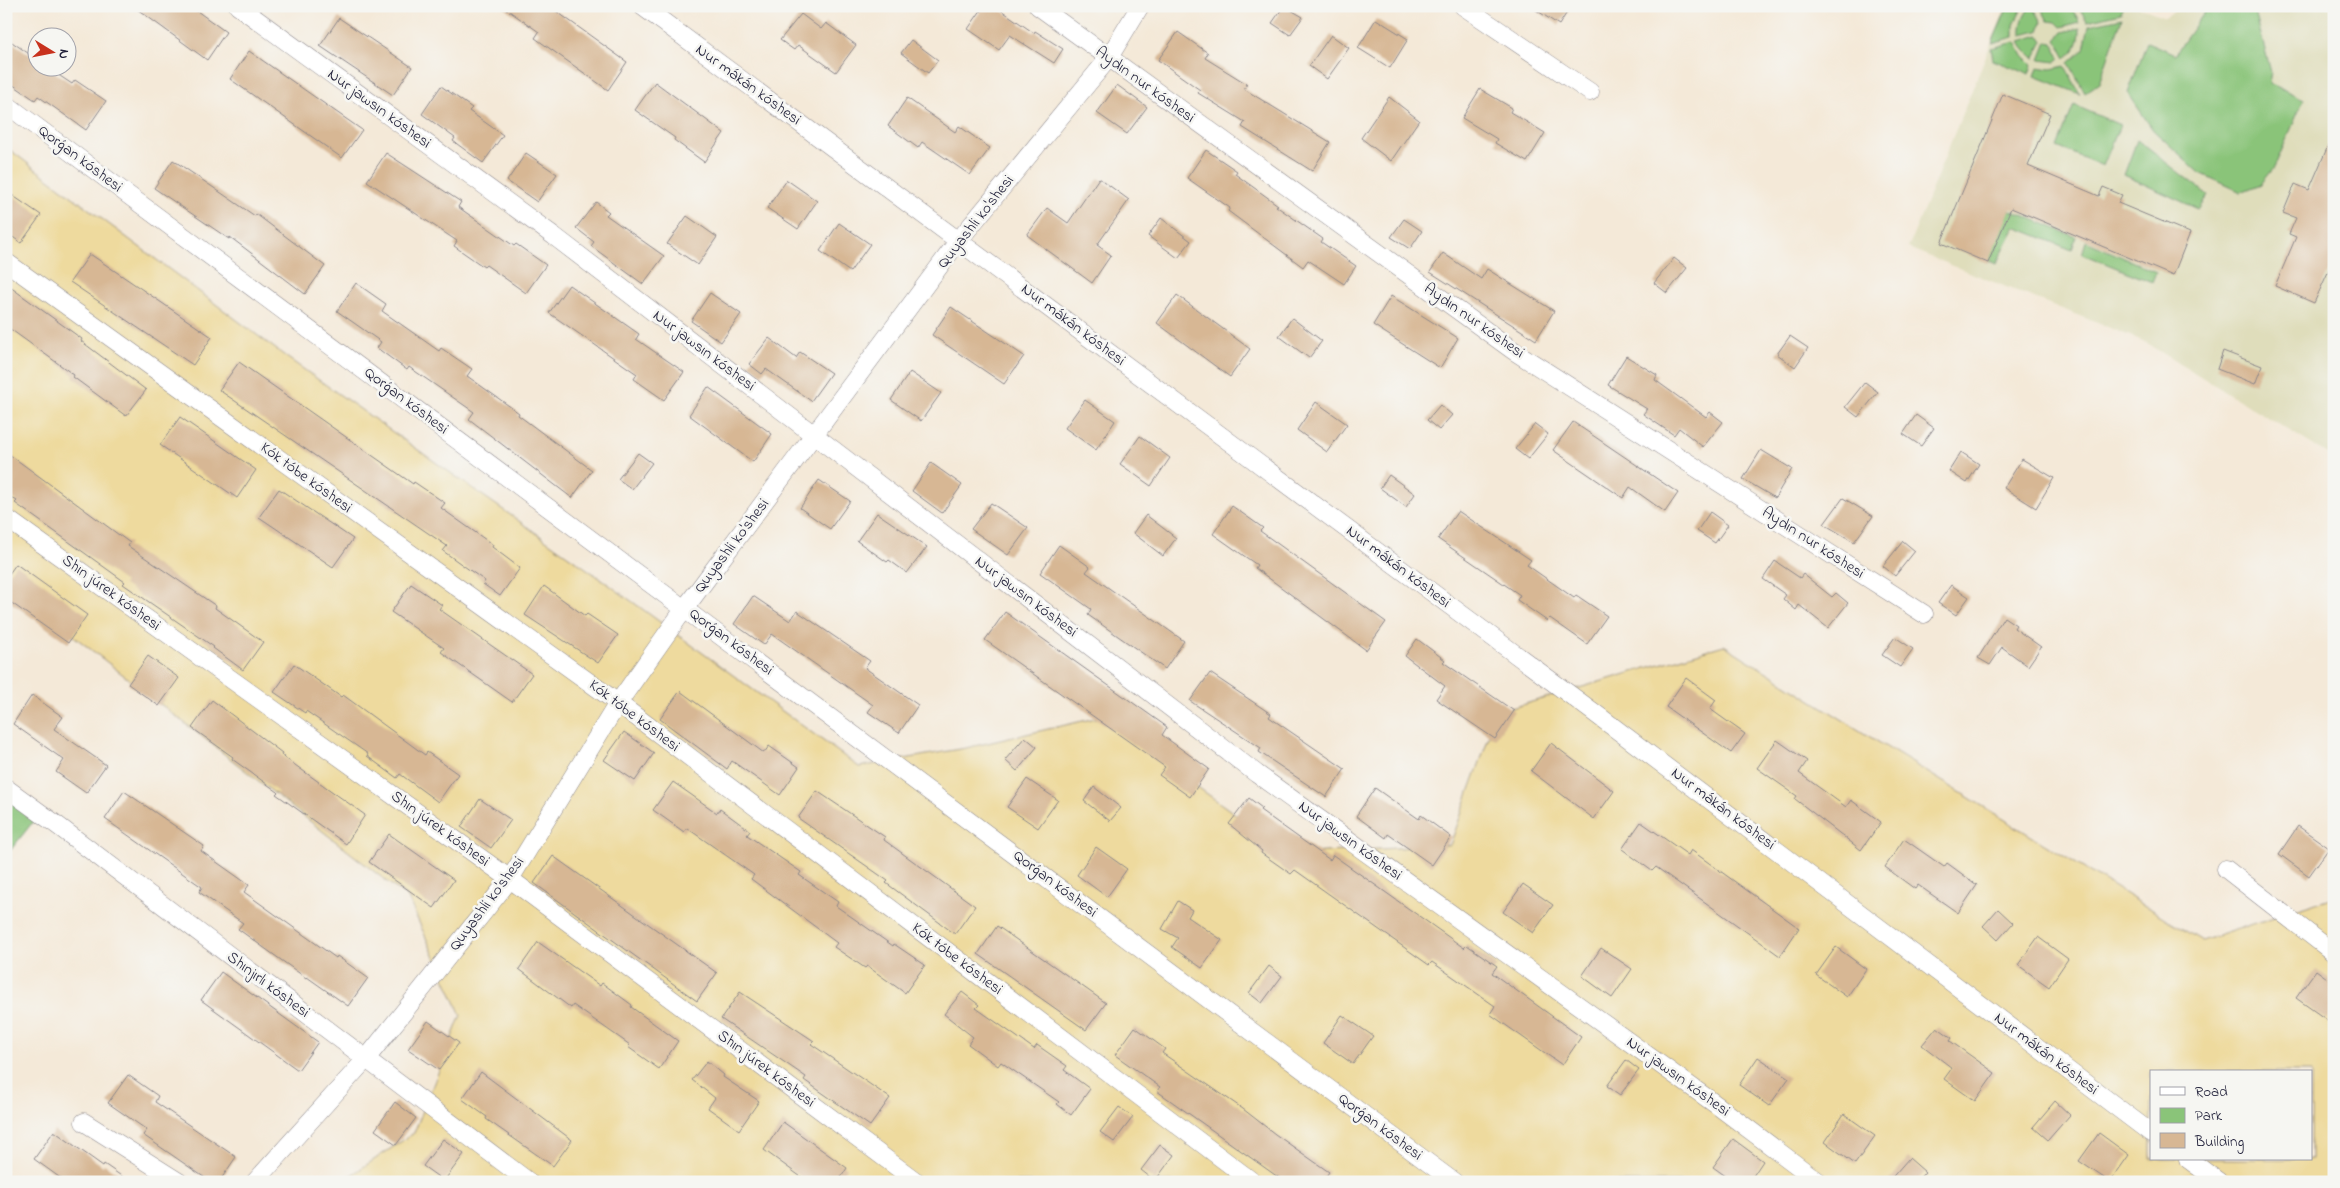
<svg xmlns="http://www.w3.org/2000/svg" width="2340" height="1188" font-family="'Indie Flower',sans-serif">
<rect width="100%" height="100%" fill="#f6f6f2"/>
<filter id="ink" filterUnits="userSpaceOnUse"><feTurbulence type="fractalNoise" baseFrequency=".02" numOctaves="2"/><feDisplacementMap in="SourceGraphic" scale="10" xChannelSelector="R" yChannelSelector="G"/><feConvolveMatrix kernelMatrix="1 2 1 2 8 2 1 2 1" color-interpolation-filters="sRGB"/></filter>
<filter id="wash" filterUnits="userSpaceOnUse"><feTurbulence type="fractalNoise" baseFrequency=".0096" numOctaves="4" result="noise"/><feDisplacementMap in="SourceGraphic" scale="20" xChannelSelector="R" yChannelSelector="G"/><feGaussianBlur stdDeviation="1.12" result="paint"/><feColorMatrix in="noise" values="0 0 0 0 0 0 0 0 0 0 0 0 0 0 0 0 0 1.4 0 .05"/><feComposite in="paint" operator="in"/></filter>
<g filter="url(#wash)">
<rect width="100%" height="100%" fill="#f4e9d8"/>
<polygon fill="#dfddbb" points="2006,6 2136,6 2165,17 2182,6 2334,6 2334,458 2143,341 1908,248"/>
<g fill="#8ac479" stroke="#56735a">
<polygon points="2008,6 2023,6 2014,25 2014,37 1992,43"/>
<path d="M2031 6H2033L2042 22 2039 31 2021 35C2020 23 2024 15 2031 6Z"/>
<polygon points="2040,6 2070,6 2080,22 2061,27 2056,22 2048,21"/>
<polygon points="2078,6 2122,6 2121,13 2087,21"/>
<polygon points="2209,6 2243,6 2255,12 2271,72 2269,83 2304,99 2274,168 2261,184 2241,192 2200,173 2153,130 2128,93 2147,42 2175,54"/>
<polygon points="2122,18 2099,83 2085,93 2069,63 2084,49 2089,25"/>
<path d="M2080 28C2080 42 2077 49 2066 58L2056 40 2063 32Z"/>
<polygon points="2039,35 2043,41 2034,59 2025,50 2020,41"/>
<polygon points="2016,42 2023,56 2032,65 2029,74 1993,60 1991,48"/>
<polygon points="2047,42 2053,43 2060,58 2055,62 2040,60"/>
<polygon points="2065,66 2080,94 2035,76 2038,67 2051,69"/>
<polygon points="2074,105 2120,125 2103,166 2057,147"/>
<polygon points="2137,140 2208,195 2198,209 2124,175"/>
<polygon points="2008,209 2076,237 2072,250 2015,227 1996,264 1983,258"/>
<polygon points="2086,241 2156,272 2152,282 2082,254"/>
<polygon points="6,797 36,818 6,856"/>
</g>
<path fill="#eeda9e" stroke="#887e6c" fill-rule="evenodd" d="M6 147 289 359 597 576 859 767 966 748 1100 717 1291 854 1450 845 1498 712 1724 645 1862 732 2202 941 2334 897V1182H341L414 1133 461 1015 408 898 6 583ZM2151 1072H2311V1159H2151Z"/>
<g id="blocks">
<g fill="#d7b794">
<polygon points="133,6 190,6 226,32 207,60"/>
<polygon points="502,6 549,6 627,62 608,90 535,38 539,32"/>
<polygon points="984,6 995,6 1034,33 1035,31 1063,49 1054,63 1010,35 999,50 968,29"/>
<polygon points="1284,6 1303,17 1290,35 1272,23"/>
<polygon points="1530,6 1571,6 1559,25"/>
<polygon points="801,14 821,29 826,23 856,45 836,72 798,45 794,50 780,40"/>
<polygon points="339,18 412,67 393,95 320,46"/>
<polygon points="1376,19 1408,39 1390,68 1358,48"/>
<polygon points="1178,32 1208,53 1205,58 1247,84 1244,89 1330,142 1312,171 1242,127 1245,122 1198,93 1200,90 1158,60"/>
<polygon points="1331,35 1349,48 1327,79 1309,66"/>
<polygon points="6,38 38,60 38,68 48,68 72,84 75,80 106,101 86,130 38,96 35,100 6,80"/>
<polygon points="911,40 938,60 928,73 901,53"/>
<polygon points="249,51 362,130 342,158 230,79"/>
<polygon points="655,82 724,133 704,162 674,140 675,138 635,110"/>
<polygon points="1117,85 1147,107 1127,134 1097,113"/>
<polygon points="441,86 472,108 469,111 503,135 483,163 453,141 455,138 422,114"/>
<polygon points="1480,89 1512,108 1510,112 1545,133 1527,162 1495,143 1497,139 1462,118"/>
<polygon points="2003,94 2050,114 2028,166 2099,196 2103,187 2122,195 2118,203 2190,233 2173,276 2011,208 1988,263 1941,243"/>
<polygon points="1389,97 1419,120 1391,161 1361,138"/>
<polygon points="907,98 955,132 959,126 990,148 970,175 922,142 918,148 888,126"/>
<polygon points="2334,132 2334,259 2314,303 2275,286 2296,237 2289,234 2296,218 2283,213 2295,184 2309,190"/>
<polygon points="1206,150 1237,171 1235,174 1278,205 1276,206 1323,239 1321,242 1356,266 1344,284 1308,260 1303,267 1228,211 1230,208 1187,178"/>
<polygon points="386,153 461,202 458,207 514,246 516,244 546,265 526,293 486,265 484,267 454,246 457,241 367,181"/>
<polygon points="526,153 557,174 537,202 507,181"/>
<polygon points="173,160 255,216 256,214 325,266 305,294 230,237 229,239 154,188"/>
<polygon points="1099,178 1129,200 1097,245 1111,255 1092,283 1027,235 1047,208 1068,223"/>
<polygon points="787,180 817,201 798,229 767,208"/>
<polygon points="6,191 41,215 21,243 6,232"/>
<polygon points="596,202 609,212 606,215 664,256 643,284 591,246 594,242 576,228"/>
<polygon points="687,216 717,237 698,265 667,244"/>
<polygon points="1161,218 1191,241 1178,258 1148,236"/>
<polygon points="1404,219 1422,231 1410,249 1391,237"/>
<polygon points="839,223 870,244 850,272 820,251"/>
<polygon points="1443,253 1481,279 1487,269 1554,311 1536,340 1430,272"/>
<polygon points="90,254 212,337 193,365 70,282"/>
<polygon points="1674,258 1687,268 1667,293 1654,283"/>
<polygon points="356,283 386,304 382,311 439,351 441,348 472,369 467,376 519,413 518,415 592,470 572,498 469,419 474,412 409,367 407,370 377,348 381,342 337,311"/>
<polygon points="6,284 82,339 81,341 146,390 126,416 73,377 74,375 6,326"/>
<polygon points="569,285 639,334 636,339 684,372 664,400 634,379 637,374 549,313"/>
<polygon points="710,293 741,314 721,342 691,321"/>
<polygon points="1177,295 1250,349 1230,377 1157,323"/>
<polygon points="1391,296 1458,338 1440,368 1373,325"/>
<polygon points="951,307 1024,356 1004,384 932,335"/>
<polygon points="1292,318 1322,341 1309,358 1279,336"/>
<polygon points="1790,336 1808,348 1795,367 1777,354"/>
<polygon points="769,338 796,358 800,352 831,373 811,401 766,369 762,374 749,364"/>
<polygon points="2223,351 2262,366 2255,384 2217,369"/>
<polygon points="1626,356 1657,375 1655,380 1706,417 1710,412 1723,422 1703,447 1679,428 1674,435 1643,414 1647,409 1608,385"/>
<polygon points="239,362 413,484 414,482 445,503 441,508 493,545 492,547 520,568 500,596 483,584 485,581 443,551 447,546 219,390"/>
<polygon points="910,372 941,393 921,421 891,400"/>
<polygon points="1865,382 1878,392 1858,417 1845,407"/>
<polygon points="708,387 772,434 753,462 689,415"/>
<polygon points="1085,400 1115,421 1096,450 1065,428"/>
<polygon points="1316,402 1347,424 1327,452 1297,430"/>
<polygon points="1440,405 1452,415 1439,430 1427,420"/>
<polygon points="1916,415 1934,428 1921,446 1903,434"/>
<polygon points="180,417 256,470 237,498 160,445"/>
<polygon points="1573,422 1678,493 1665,512 1630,487 1623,498 1553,450"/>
<polygon points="1535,424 1548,434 1528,459 1515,449"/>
<polygon points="1140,436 1170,458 1151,486 1120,464"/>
<polygon points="1761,450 1792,469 1775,498 1743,479"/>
<polygon points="6,452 130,543 128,546 216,606 215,608 263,642 243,670 213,648 214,647 123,584 125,582 15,503 17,501 6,494"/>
<polygon points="1961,452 1979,464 1967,483 1949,471"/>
<polygon points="638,453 652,463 632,489 618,479"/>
<polygon points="2022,459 2054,478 2036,508 2004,488"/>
<polygon points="931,463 962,485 942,513 912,491"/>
<polygon points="1389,475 1415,494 1406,507 1380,488"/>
<polygon points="819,480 850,501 830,529 800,508"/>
<polygon points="279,489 353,539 333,567 259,517"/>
<polygon points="1843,498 1873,516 1854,542 1824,524"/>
<polygon points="991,503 1028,528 1008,555 971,529"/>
<polygon points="1232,506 1263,528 1260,531 1386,622 1366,650 1255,568 1257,565 1213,534"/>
<polygon points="1458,511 1531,560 1527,565 1574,598 1576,595 1607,616 1587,644 1550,618 1547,621 1517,600 1520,595 1438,539"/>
<polygon points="1710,512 1728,525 1715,543 1697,531"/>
<polygon points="877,513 927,547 907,573 889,560 887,562 857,541"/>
<polygon points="1146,515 1176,538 1163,556 1133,533"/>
<polygon points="1903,541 1915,551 1895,576 1883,566"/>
<polygon points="1059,545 1090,567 1086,572 1184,641 1165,669 1088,615 1091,609 1040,573"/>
<polygon points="1775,561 1800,578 1803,574 1832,597 1836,593 1848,603 1828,628 1799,605 1796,610 1783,599 1786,595 1763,579"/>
<polygon points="16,564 87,615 68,643 6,599 6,578"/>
<polygon points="411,584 442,605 439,609 532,674 512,702 441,652 444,648 391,612"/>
<polygon points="1951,585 1969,597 1956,615 1938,603"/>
<polygon points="544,586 585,616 587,614 618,635 598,663 525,615"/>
<polygon points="753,596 790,621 797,611 870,661 865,668 918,705 899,733 868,712 873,705 772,634 764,645 734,624"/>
<polygon points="1005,612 1167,727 1162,735 1209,769 1190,797 1159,775 1165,767 985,640"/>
<polygon points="2004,617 2016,625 2014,628 2041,647 2028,666 2002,647 1990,665 1978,658"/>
<polygon points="1895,637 1913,649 1900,667 1882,655"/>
<polygon points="1417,639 1445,660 1443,662 1514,711 1495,739 1436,699 1445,686 1405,656"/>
<polygon points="148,656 179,678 159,706 128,684"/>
<polygon points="294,664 341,697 343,695 425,755 427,752 458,774 438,802 400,774 397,778 367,756 368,754 306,711 305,713 274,692"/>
<polygon points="1210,673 1271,714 1269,717 1345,769 1326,797 1259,752 1261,748 1190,701"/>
<polygon points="1686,678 1716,700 1710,709 1745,734 1731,753 1666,707"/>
<polygon points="680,691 764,753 769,746 799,767 780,795 732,761 727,769 660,719"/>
<polygon points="32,695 63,717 54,729 106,765 86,793 56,772 64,760 13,724"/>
<polygon points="212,700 282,753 281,755 365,815 346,844 276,794 278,792 232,759 233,757 192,728"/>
<polygon points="624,732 654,753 635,781 604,760"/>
<polygon points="1025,737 1037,747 1017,771 1005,760"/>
<polygon points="1777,740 1807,761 1799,773 1846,807 1851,800 1881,822 1861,850 1795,799 1797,796 1757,768"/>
<polygon points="1551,743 1614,791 1594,819 1531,771"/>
<polygon points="1027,779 1058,800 1038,828 1007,807"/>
<polygon points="673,782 717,813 720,809 750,831 747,835 801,872 799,875 838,902 836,906 893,946 894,944 925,965 905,993 867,966 865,968 834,947 837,943 751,879 754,875 687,828 684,832 653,810"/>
<polygon points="1094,787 1121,808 1110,821 1084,801"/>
<polygon points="1375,788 1419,819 1421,815 1451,837 1432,865 1388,834 1386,838 1356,816"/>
<polygon points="124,791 204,846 201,851 249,885 244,892 336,958 337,956 368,978 348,1006 307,977 306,978 238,929 243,923 199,892 202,887 105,819"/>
<polygon points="817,791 885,837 884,840 975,906 955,934 886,883 888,881 798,818"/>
<polygon points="1249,798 1262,808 1260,810 1330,860 1333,855 1464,948 1467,945 1497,966 1492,973 1581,1037 1562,1065 1490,1014 1495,1006 1432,962 1429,965 1295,870 1291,874 1261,853 1262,851 1229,824"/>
<polygon points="480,799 511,820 491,848 461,827"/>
<polygon points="1641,822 1688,855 1691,850 1799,928 1780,956 1656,867 1652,871 1622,849"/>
<polygon points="2298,826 2329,848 2309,876 2279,854"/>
<polygon points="389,834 454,880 434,908 369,862"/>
<polygon points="1904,839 1944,867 1947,863 1977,885 1958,913 1918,885 1915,889 1885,867"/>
<polygon points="1096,847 1127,869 1107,897 1077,875"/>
<polygon points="553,856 717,973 697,1001 534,883"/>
<polygon points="1523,884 1553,905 1533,933 1503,912"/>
<polygon points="1178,901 1192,910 1188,917 1222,940 1202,968 1172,947 1178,938 1162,929"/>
<polygon points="1998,909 2013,923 1998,940 1983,926"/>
<polygon points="997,926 1106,1003 1086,1030 978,954"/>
<polygon points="2038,937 2068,959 2049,987 2018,965"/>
<polygon points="538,942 600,986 602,983 632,1005 631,1007 678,1041 659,1069 628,1047 630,1045 573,1005 571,1008 519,969"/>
<polygon points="1836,947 1866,969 1847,997 1816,975"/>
<polygon points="1601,948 1632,969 1612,998 1582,976"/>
<polygon points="1269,966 1282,976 1262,1003 1249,993"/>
<polygon points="2316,970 2334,983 2334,1010 2327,1020 2296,998"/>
<polygon points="221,972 318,1042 298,1070 201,1000"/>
<polygon points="740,992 814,1041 811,1044 890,1098 870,1126 804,1080 806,1077 721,1019"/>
<polygon points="962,992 979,1005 976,1008 1034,1049 1037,1045 1067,1066 1064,1070 1090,1089 1071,1115 1057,1104 1059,1102 1001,1062 998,1066 968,1044 973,1037 944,1014"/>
<polygon points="1342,1015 1373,1036 1353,1064 1323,1043"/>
<polygon points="428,1021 459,1043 439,1070 408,1049"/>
<polygon points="1135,1027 1165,1049 1162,1053 1243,1109 1275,1134 1329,1172 1322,1182 1285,1182 1157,1091 1160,1087 1115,1055"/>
<polygon points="1937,1027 1952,1038 1950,1041 1995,1073 1975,1101 1944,1079 1952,1068 1922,1045"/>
<polygon points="1758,1057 1789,1078 1769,1106 1739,1085"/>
<polygon points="1626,1060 1639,1070 1620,1095 1607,1086"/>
<polygon points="707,1061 724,1075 723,1077 759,1101 739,1130 708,1108 715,1098 692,1080"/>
<polygon points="481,1072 572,1140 553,1166 486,1119 487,1117 462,1099"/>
<polygon points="128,1075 158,1096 155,1102 236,1157 219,1182 211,1182 143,1135 147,1130 108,1103"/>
<polygon points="2055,1101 2070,1115 2048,1140 2033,1127"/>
<polygon points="395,1102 416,1118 396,1145 375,1130"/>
<polygon points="1119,1107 1133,1117 1114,1142 1100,1132"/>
<polygon points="1844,1114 1875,1136 1855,1164 1825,1142"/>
<polygon points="783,1122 847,1168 838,1182 808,1182 764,1150"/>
<polygon points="54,1131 103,1166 104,1164 130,1182 66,1182 34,1159"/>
<polygon points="2099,1133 2129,1155 2110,1182 2079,1161"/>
<polygon points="443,1139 464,1154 444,1181 423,1166"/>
<polygon points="1733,1139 1763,1161 1749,1182 1734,1182 1713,1167"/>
<polygon points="1160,1145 1174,1155 1155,1181 1141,1170"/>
<polygon points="1909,1158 1925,1172 1916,1182 1888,1182"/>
</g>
</g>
</g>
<g filter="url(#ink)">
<use href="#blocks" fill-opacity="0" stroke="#8b868a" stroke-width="1"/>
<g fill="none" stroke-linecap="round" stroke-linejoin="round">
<defs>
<g id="minor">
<polyline points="238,6 554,236 1257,774 1718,1106 1819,1182"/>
<polyline points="642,6 1592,711 2151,1133"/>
<polyline points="1038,6 1514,351 1924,614"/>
<polyline points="1463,6 1590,92"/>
<polyline points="6,104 1454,1182"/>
<polyline points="6,262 618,703 1253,1182"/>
<polyline points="6,518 510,879 917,1182"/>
<polyline points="6,788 57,825 529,1182"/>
<polyline points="2226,869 2334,953"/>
<polyline points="84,1122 179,1182"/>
<polyline points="2188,1159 2219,1182"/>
<polyline points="255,1182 366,1059 510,879 618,703 685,608 959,240 1108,59 1140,6"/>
</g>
</defs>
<use href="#minor" stroke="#8b868a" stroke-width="19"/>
<use href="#minor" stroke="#fff" stroke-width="18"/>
</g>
</g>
<g text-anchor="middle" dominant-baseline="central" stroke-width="5" stroke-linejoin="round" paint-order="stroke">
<g font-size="16" fill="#22223b" stroke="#f6f6f2">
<text transform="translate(748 85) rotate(36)">Nur mákán kóshesi</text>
<text transform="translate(1145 85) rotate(36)">Aydın nur kóshesi</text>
<text transform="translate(379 109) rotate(36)">Nur jawsın kóshesi</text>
<text transform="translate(80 159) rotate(37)">Qorǵan kóshesi</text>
<text transform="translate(976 222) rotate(-52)">Quyashli ko'shesi</text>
<text transform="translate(1474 321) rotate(35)">Aydın nur kóshesi</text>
<text transform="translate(1073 325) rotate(37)">Nur mákán kóshesi</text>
<text transform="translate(704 351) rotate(37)">Nur jawsın kóshesi</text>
<text transform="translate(406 401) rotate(37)">Qorǵan kóshesi</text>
<text transform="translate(306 478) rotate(36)">Kók tóbe kóshesi</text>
<text transform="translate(1813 543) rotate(33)">Aydın nur kóshesi</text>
<text transform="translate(732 546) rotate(-53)">Quyashli ko'shesi</text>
<text transform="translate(1398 567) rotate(37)">Nur mákán kóshesi</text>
<text transform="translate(111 593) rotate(36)">Shın júrek kóshesi</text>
<text transform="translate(1026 597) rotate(37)">Nur jawsın kóshesi</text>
<text transform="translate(731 642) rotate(37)">Qorǵan kóshesi</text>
<text transform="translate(634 716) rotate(37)">Kók tóbe kóshesi</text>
<text transform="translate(1723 809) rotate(37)">Nur mákán kóshesi</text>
<text transform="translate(440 829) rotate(36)">Shın júrek kóshesi</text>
<text transform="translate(1350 841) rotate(36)">Nur jawsın kóshesi</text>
<text transform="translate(1055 884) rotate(37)">Qorǵan kóshesi</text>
<text transform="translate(487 904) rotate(-53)">Quyashli ko'shesi</text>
<text transform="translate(957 959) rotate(37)">Kók tóbe kóshesi</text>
<text transform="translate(268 985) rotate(37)">Shınjırlı kóshesi</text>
<text transform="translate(2046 1054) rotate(37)">Nur mákán kóshesi</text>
<text transform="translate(766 1069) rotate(37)">Shın júrek kóshesi</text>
<text transform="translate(1678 1077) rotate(36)">Nur jawsın kóshesi</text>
<text transform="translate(1380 1127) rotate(37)">Qorǵan kóshesi</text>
</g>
</g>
<rect width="2340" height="1188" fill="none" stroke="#f6f6f2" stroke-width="25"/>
<rect x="2150" y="1070" width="162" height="90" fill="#f6f6f2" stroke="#a1a1a9"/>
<rect x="2160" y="1087" width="25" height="8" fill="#ffffff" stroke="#a1a1a9"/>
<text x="2195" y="1096" font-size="15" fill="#22223b">Road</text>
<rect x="2160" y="1108" width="25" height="15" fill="#8ac479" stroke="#a1a1a9"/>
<text x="2195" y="1120" font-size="15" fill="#22223b">Park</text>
<rect x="2160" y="1133" width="25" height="15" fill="#d7b794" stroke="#a1a1a9"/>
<text x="2195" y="1146" font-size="15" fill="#22223b">Building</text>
<g transform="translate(52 52) rotate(100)"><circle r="24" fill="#f6f6f2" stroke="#a1a1a9"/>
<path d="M0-4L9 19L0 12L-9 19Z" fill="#c8321e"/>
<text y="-8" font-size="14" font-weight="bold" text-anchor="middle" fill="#22223b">N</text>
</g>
</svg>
